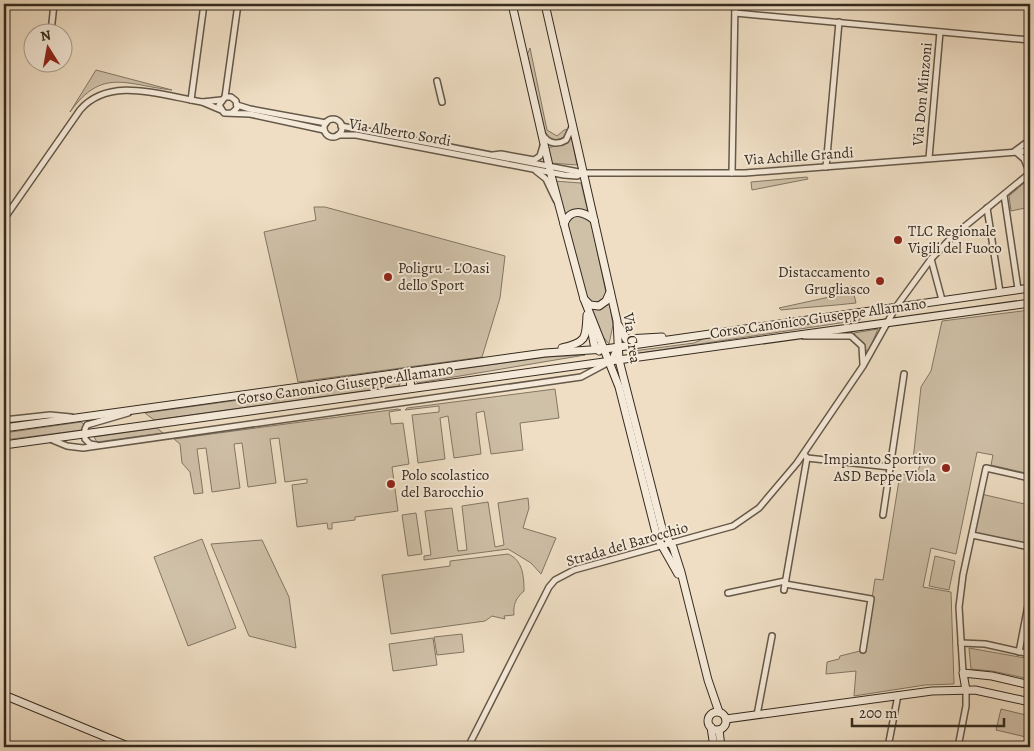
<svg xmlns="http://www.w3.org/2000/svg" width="1034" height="751" font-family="Alegreya,serif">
<rect width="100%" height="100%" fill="#efdec4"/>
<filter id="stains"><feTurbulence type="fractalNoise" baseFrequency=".004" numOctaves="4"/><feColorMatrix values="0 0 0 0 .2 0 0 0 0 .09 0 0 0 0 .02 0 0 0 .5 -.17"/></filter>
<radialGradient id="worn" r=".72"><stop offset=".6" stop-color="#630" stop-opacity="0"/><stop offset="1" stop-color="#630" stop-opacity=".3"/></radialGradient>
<g fill="#cfc0a8" stroke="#827664">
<path d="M530 48 547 130 557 136 564 130 569 129C562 142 555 143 544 134L527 55Z"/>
<path d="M96 70 172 90C126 85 102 67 70 112Z"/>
<polygon points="571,136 577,165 550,163 547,148 564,144"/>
<polygon points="807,177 808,179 752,190 751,182"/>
<polygon points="1030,178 1030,207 1011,211 1009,196"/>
<polygon points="554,181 581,183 588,212 577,210 564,218"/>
<polygon points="314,207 325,207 505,256 500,298 482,357 298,382 264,232 316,220"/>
<polygon points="577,215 591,222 606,293 604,301 594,304 586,299 567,223 571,218"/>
<path d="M852 286 856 303C831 306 806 307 781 310L779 308 843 294 842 288Z"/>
<polygon points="609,300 613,325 609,344 600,333 590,307"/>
<polygon points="1030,310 1030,474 991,465 993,455 977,452 956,554 931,548 923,587 951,592 954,684 925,685 854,696 856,671 826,674 827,662 839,659 840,656 864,650 875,579 883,580 900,474 916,476 921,463 913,460 921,387 931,371 942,321"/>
<polygon points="860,317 860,320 633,354 633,351 694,343 705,338"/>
<polygon points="878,329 869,350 865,351 854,333"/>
<polygon points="585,355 418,383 415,380 417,375 547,357"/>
<polygon points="398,378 401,381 399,386 154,420 145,413"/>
<polygon points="555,389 559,418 520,423 523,450 491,454 484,411 476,413 481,454 454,458 448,416 440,418 445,459 418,463 412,415 439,412 439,406 405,410 407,408"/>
<polygon points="398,409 401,410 389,412 391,424 403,423 409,464 392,467 398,511 355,517 355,520 332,523 332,529 328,529 327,523 297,527 292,485 307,483 307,479 285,482 279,438 270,439 276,483 248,487 242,443 234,444 240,488 212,492 206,448 197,449 203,493 194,494 190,472 182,463 180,444 174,439"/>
<polygon points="81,422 84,424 82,430 4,440 4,433"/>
<polygon points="157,428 163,433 97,442 94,437"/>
<polygon points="981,494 1029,505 1030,499 1030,547 972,535"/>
<polygon points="528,498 529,508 523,528 556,538 541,574 531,563 508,549 424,560 424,556 431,555 425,511 452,508 458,551 467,550 462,506 488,502 495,547 504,545 498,503"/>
<polygon points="416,513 422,554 408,556 402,515"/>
<polygon points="202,539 236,628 188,646 154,557"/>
<polygon points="262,540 289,597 296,648 249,636 211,544"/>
<path d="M508 554C523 560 524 577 524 591 516 598 513 604 514 615L504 616 505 619 492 616 485 621 391 634 382 575 450 566V561Z"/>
<polygon points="935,556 955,561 949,590 929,586"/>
<polygon points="462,634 464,652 437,655 434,637"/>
<polygon points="433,638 437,665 393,671 389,644"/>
<polygon points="969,648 1025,658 1025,662 1030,663 1030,679 992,671 971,669"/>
<polygon points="1001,709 1030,716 1026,737 996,730"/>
</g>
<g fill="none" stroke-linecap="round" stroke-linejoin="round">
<defs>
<g id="street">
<polyline points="735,13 1030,40"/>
<polyline points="51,32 54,4"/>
<polyline points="437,81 442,102"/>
<polyline points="225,97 238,4"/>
<polyline points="191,100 204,4"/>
<polyline points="237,105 250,109 326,123"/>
<polyline points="221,110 202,102 221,100"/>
<polyline points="232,113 237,108 236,101 231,97 225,97 219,105 224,113 250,114 324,130"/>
<circle cx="333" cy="128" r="9"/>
<polyline points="341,126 584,173 745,173 1030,151"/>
<polyline points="338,135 356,135 564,175 577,176 584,173"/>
<path d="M543 135C548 144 558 145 566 140L572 127"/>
<polyline points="1030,140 1015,151 1024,159 1030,173"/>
<polyline points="493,155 501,154 534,160 540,156 543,146"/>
<polyline points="929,158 940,32"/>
<polyline points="826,167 839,22"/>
<polyline points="536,171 546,179 556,200"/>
<polyline points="732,173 735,4"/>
<polyline points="1004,195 1018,289"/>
<polyline points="987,208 1000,292"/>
<path d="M4 219 80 110C110 75 163 96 202 102"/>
<polyline points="931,259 942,300"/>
<polyline points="804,336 851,336 862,346 863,364"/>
<polyline points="4,420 50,415 71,417"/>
<polyline points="50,439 67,446 83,448 581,377 611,361 617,347"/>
<polyline points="96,445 90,444 85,439 85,429 87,425 128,413"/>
<polyline points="807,458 890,467"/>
<polyline points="883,515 904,374"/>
<polyline points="972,535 1030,547"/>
<polyline points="785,584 871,599 863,650"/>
<polyline points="784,590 807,458 804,454"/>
<polyline points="728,593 785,581"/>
<polyline points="961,643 985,644 1030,654"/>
<polyline points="1019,652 1030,595"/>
<polyline points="963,673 959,607 963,575 986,468 1030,478"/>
<polyline points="757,715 772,636"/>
<polyline points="468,747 549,587 555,580 574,570 733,526 759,508 797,463 863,366 896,307 931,259 953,236 1030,173"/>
<polyline points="888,747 898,695"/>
<polyline points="958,747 966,706 966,690"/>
</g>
<g id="secondary">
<polyline points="512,4 552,179 584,299 619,387 657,537 678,574"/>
<polyline points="545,4 617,321 619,360 663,532 673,547 681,572 708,680 719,712"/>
<path d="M564 224C570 208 583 211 594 220"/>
<polyline points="584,299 590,305 599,306 606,301 610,292"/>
<polyline points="619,326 626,339 662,337"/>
<polyline points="591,327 594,344 599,351"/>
<path d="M562 348C587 342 586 338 587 315"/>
<polyline points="409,372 411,388"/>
<polyline points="4,428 545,353 605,349 1030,288"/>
<polyline points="4,445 1030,303"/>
<polyline points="966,690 963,673 992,676 1030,685"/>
<polyline points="4,695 130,747"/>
<circle cx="717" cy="721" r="9"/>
<polyline points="726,719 932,691 975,690 1030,702"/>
<polyline points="711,727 714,747"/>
<polyline points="719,730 721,747"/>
</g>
</defs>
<use href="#street" stroke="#645848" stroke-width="8"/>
<use href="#secondary" stroke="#352b1f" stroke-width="9"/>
<use href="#street" stroke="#f5ead9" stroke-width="5"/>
<use href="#secondary" stroke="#f5ead9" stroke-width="7"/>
</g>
<g fill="#8f2418" stroke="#f5ead9" stroke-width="2">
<circle cx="898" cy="240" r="5"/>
<circle cx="388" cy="277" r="5"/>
<circle cx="880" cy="281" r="5"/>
<circle cx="946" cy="468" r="5"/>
<circle cx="391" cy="484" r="5"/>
</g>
<g text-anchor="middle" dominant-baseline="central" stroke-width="4" stroke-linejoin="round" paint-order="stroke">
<g font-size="15" fill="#352b1f" stroke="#f5ead9">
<text transform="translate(922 94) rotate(-85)">Via Don Minzoni</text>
<text transform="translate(400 132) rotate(10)">Via Alberto Sordi</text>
<text transform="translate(799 156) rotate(-4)">Via Achille Grandi</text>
<text transform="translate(818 318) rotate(-8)">Corso Canonico Giuseppe Allamano</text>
<text transform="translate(632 338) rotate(82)">Via Crea</text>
<text transform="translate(345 384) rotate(-8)">Corso Canonico Giuseppe Allamano</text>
<text transform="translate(627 544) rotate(-16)">Strada del Barocchio</text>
</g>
<g font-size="15" fill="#352b1f" stroke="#f5ead9" text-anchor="start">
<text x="908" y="231">TLC Regionale<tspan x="908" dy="17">Vigili del Fuoco</tspan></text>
<text x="398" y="268">Poligru - L'Oasi<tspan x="398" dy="17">dello Sport</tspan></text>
<text x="870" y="272" text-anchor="end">Distaccamento<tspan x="870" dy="17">Grugliasco</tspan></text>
<text x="936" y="459" text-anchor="end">Impianto Sportivo<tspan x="936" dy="17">ASD Beppe Viola</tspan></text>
<text x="401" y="475">Polo scolastico<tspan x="401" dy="17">del Barocchio</tspan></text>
</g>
</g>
<rect width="1034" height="751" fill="none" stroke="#efdec4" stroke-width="20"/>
<rect x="5" y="5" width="1024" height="741" fill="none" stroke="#352b1f" stroke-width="2.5"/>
<rect x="10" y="10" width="1014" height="731" fill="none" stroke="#352b1f"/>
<g transform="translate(48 48) rotate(349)"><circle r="24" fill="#f5ead9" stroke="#a89e8f"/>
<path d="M0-4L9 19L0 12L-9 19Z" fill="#8f2418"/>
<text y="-8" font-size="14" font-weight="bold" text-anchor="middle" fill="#352b1f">N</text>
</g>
<path d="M852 718v8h152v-8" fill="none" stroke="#352b1f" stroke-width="2.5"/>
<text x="859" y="718" font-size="15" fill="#352b1f" stroke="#f5ead9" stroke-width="4" paint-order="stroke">200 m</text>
<rect width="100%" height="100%" filter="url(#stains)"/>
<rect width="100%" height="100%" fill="url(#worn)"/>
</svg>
